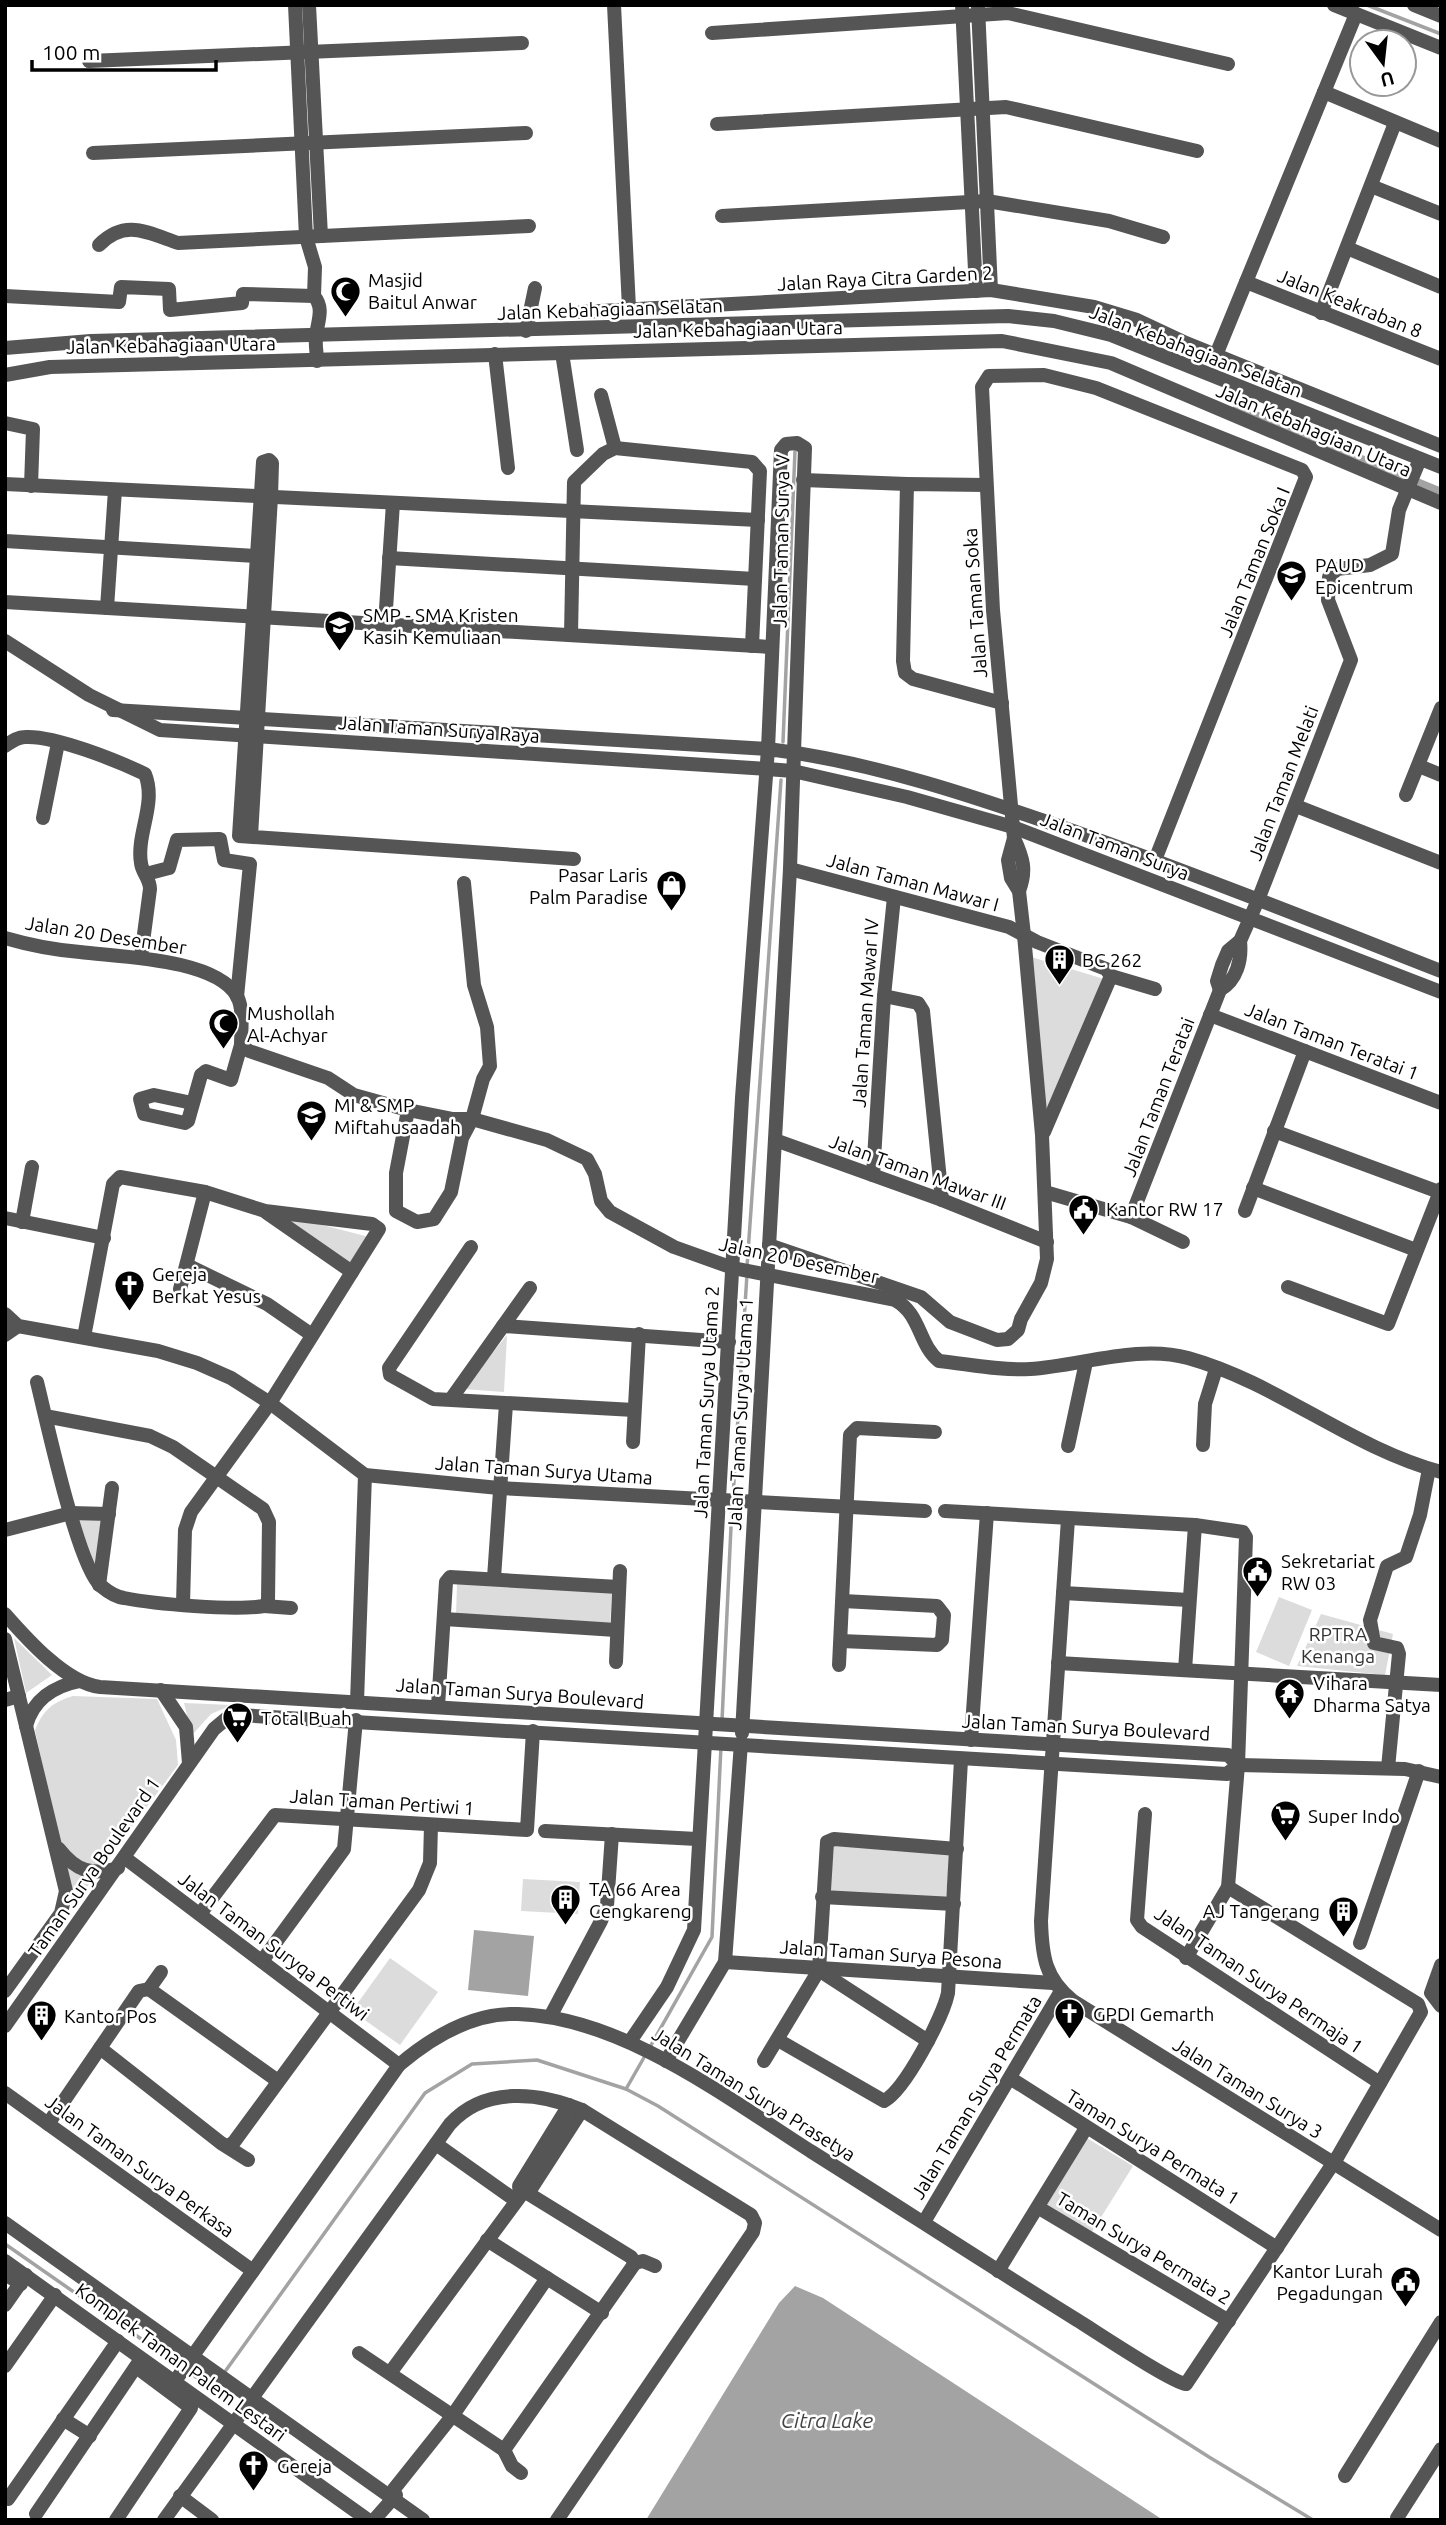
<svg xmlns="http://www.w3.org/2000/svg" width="1446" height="2525" font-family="Ubuntu,sans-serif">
<rect width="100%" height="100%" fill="#fff"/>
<g fill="#dcdcdc">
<polygon points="1028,956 1104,979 1043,1117"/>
<polygon points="238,1203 369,1237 348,1266"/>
<polygon points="507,1335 504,1392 463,1389"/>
<polygon points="76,1513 104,1516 97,1570"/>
<polygon points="457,1584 612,1590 610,1626 456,1615"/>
<polygon points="1279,1597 1312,1610 1289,1666 1256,1652"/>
<polygon points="1321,1614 1393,1634 1385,1675 1297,1666"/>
<polygon points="14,1638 52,1675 26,1693"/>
<path d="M73 1696 157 1699 176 1740 178 1765 72 1907 35 1730C43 1710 53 1702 73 1696Z"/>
<polygon points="184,1703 232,1705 211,1714 192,1735"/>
<polygon points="830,1844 951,1854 945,1902 826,1891"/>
<polygon points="523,1879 580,1882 578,1914 521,1911"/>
<polygon points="390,1958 438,1992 400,2045 352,2011"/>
<polygon points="1085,2137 1133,2166 1090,2235 1043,2205"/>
</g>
<g fill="#a3a3a3">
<polygon points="474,1930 534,1936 528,1996 468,1990"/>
<polygon points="795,2286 823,2298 1163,2520 646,2520 779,2303"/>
</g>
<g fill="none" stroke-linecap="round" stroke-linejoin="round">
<g stroke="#a3a3a3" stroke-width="3.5">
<polyline points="1367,5 1441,34"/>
<polyline points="783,742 795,451"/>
<polyline points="747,1267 781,780"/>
<polyline points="733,1497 747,1274"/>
<polyline points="722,1721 732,1505"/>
<polyline points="650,2047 712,1937 721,1746"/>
<polyline points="626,2089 646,2054"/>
<polyline points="5,2244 180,2366"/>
<polyline points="186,2370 213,2389 220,2380"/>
<polyline points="224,2373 425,2093 472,2064 537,2060 626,2089 658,2106 1209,2457 1313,2520"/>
</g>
<polyline stroke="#a3a3a3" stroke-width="12" points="1238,410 1441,494"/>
<g stroke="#555" stroke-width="14">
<path d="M295 5 306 237 315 267 314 296C325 309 317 322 316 337 315 345 317 353 317 361"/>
<polyline points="309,5 321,236"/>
<polyline points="614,5 629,308"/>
<polyline points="962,5 976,291"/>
<polyline points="978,7 991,290"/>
<polyline points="712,33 1008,13 1228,64"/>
<polyline points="89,61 522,43"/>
<polyline points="1324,92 1441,141"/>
<polyline points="717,124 1006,107 1197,151"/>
<polyline points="93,153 526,133"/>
<polyline points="1371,186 1441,214"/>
<polyline points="722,216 987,201 1109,221 1163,237"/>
<path d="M99 245C125 219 146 232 178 243L529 226"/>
<polyline points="1347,248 1441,287"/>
<polyline points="1246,282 1441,359"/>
<polyline points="5,296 119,302 121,287 169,289 170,310 242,303 243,294 314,296"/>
<polyline points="581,312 991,290 1094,307 1137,320 1186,343 1441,446"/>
<polyline points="1321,313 1395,123"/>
<polyline points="526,331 535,288"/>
<polyline points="5,348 91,341 1008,316 1054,321 1111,335 1441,467"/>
<polyline points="562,353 577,450"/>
<polyline points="495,354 508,468"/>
<polyline points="1216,355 1356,14"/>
<polyline points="5,375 50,367 1002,341 1111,363 1441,503"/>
<polyline points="601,395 615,448"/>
<polyline points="5,423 33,429 31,486"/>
<polyline points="803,480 907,484"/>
<polyline points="5,484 758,520"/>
<polyline points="986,485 907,484 903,661 905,673 913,679 1002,703"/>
<polyline points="5,541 256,556"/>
<polyline points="389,558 755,579"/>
<polyline points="5,602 771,647"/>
<polyline points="107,608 115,490"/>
<polyline points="385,624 393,503"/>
<polyline points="571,635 574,482 603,454 615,448 752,462 760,471 752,646"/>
<polyline points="5,641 89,695 160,730 767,769"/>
<polyline points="113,710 768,749 781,450 786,444 797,443 805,448 794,752"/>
<path d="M5 746C11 742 17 737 25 737 54 735 118 761 145 774 157 804 136 834 141 863 142 873 150 878 150 889L141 957"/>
<polyline points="1419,766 1441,775"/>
<polyline points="1406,795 1441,708"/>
<polyline points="1296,806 1441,863"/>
<polyline points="43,818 58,743"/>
<polyline points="251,836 271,497 272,463 269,460 263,462 239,836 574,859"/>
<polyline points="790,869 1009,927 1037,942 1106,969 1111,976"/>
<polyline points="146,874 169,868 177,840 220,839 224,860 250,864 237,997"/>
<path d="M1019 891C1027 870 1023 858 1014 838L993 610 982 387 989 376 1044 375 1096 388 1302 470 1306 477 1155 860"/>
<path d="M5 938C29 945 55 950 80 952 118 957 215 958 237 996 244 1009 241 1031 241 1045L249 1051 328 1078 354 1095 408 1110 453 1119H472L547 1140 587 1159 595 1174 601 1201 610 1212 674 1247 733 1268 895 1300C921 1314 918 1344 939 1361 968 1364 1001 1371 1030 1369 1080 1366 1138 1344 1188 1358 1278 1383 1351 1448 1441 1472"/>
<polyline points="1111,976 1155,989"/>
<polyline points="1220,990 1217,981 1222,965 1228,951 1240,941 1258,900 1351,660 1328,600 1329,577 1337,569 1370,565 1392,554 1399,510 1420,459"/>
<polyline points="884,996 918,1003 923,1011 942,1200"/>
<polyline points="1210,1015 1441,1103"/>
<polyline points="192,1103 154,1095 140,1099 144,1114 185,1123 188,1121 201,1075 206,1071 231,1080 241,1045"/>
<polyline points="408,1110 396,1173 396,1211 417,1222 434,1219 451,1192 462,1138 472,1119 483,1079 490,1066 487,1027 474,985 464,883"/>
<polyline points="1274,1131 1439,1192"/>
<polyline points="1044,1132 1111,976"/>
<polyline points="775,1140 942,1200 1047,1242"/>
<polyline points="873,1175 884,996 894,897"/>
<polyline points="1253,1188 1416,1250"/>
<polyline points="1045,1192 1131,1217 1183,1242"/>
<polyline points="1245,1211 1305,1051"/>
<polyline points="267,1213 352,1272"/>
<path d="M1131 1217 1220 990C1237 980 1242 960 1240 941"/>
<polyline points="5,1218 104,1238"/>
<polyline points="22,1222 32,1167"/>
<polyline points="769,1245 921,1297 950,1322 997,1340 1008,1339 1018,1330 1021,1319 1041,1283 1047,1259 1042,1135 1024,935 1019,891 1011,878 1008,860 1014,838"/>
<polyline points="471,1247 389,1368 390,1375 433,1399 634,1410"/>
<polyline points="187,1265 267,1304 312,1335"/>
<polyline points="1288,1287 1388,1324 1441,1189"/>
<polyline points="180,1289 205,1192"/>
<polyline points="5,1314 18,1326 158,1351 197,1363 231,1378 270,1403 365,1475 499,1488 925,1511"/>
<polyline points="503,1326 729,1342"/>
<polyline points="5,1335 18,1326"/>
<polyline points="84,1337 113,1184 120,1177 205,1192 265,1211 372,1224 379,1229 270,1403 191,1512 185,1530 183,1604"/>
<path d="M37 1382C46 1418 78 1568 101 1586 107 1591 117 1597 124 1598 155 1604 234 1611 264 1606L268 1601 269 1522 263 1509 173 1447 150 1436 45 1416"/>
<polyline points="451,1399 530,1288"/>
<polyline points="633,1442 639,1334"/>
<polyline points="1203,1445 1205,1404 1216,1369"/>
<polyline points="1068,1446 1086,1362"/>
<polyline points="945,1511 1195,1525 1243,1532 1246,1537 1238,1765 1228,1887 1186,1958"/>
<path d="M1068 1519 1041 1921C1042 1956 1045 1979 1073 2001L1441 2230"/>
<polyline points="5,1530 71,1513 109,1514"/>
<polyline points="494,1578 506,1404"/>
<polyline points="99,1585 112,1488"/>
<polyline points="1063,1593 1189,1600"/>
<polyline points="264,1606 291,1608"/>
<polyline points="444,1619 616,1630"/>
<polyline points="841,1641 937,1645 942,1640 944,1615 937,1606 843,1601"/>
<polyline points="616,1662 620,1571"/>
<polyline points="1058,1663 1441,1685"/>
<polyline points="839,1665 850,1435 857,1428 935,1432"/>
<polyline points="1185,1670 1195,1525"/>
<polyline points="5,1700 19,1696"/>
<polyline points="357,1702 365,1475"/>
<polyline points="438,1706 446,1582 450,1577 618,1587"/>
<polyline points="971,1740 987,1513"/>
<polyline points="1388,1768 1399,1654 1397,1648 1374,1643 1370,1620 1387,1566 1406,1557 1420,1515 1429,1469"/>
<polyline points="1145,1814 1137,1920 1142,1927 1380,2083"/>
<polyline points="545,1831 697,1839"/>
<polyline points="125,1858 399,2065"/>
<polyline points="822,1897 954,1904"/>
<polyline points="200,1914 275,1815 527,1830 533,1731"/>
<polyline points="1360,1943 1419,1771"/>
<polyline points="262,1961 344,1849 356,1720"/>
<polyline points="725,1962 1053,1983"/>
<polyline points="1441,1965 1431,1993 1441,2006"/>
<polyline points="820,1971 928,2041"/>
<polyline points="149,1989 278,2081"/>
<polyline points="149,1989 161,1972"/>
<polyline points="550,2017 601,1921 607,1906 612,1834"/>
<polyline points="631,2040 667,1987 694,1930 705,1742"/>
<path d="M778 2040 884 2101C905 2090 943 2017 948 1993L961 1760"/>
<polyline points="100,2048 221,2143 248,2160"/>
<polyline points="666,2061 725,1962 741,1743"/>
<polyline points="764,2061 819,1970 827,1842 834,1839 957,1849"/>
<polyline points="1010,2078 1277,2248"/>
<polyline points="5,2093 253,2271"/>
<polyline points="48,2124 139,1991 149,1989"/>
<polyline points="436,2144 515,2200"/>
<polyline points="228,2146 234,2142 419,1890 430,1863 431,1825"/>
<polyline points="529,2192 582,2110"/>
<polyline points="520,2194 519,2186 569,2105"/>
<polyline points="1039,2208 1229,2321"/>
<polyline points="924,2222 1061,1991"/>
<polyline points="487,2240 602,2313"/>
<polyline points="635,2263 643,2261 655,2266"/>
<polyline points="998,2271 1086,2128"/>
<polyline points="5,2274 21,2284"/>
<polyline points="5,2305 26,2275"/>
<polyline points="359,2353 504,2450 512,2466 521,2473"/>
<polyline points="5,2366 55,2295"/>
<polyline points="390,2373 524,2191 631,2257 635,2263"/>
<path d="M175 2381 399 2065C432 2037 473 2012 518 2014 622 2017 727 2098 812 2152 901 2208 988 2265 1077 2320 1095 2331 1171 2382 1186 2384L1338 2156 1421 2012 1418 2004 1228 1887"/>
<polyline points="63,2419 90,2436"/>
<polyline points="504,2450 635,2263"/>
<polyline points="1345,2476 1441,2322"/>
<polyline points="180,2496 212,2520"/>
<polyline points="8,2499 118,2341"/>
<polyline points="391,2499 394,2489 453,2415 547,2278"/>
<polyline points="36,2514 141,2359"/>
<polyline points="1397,2518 1441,2449"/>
<polyline points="116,2520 191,2408 136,2367"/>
<path d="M164 2520 450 2124C484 2086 539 2092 582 2110L751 2215 755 2223 753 2232 557 2520"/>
<polyline points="374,2520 396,2495"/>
</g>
<g stroke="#555" stroke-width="14">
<polyline points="1334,5 1441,48"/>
<polyline points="1414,5 1441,16"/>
<polyline points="767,769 793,771 907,797 1013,827 1441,992"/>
<path d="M5 1614C27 1639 66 1683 100 1687L1228 1755 1238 1765"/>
<polyline points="5,1639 66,1891 61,1913 5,1991"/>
<polyline points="161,1690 186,1727 189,1763"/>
<path d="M26 1726C33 1700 54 1686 80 1681"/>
<polyline points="742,1733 790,869 794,752"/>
<path d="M705 1742 742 1098 768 749C874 762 979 798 1079 833 1201 876 1321 924 1441 971"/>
<polyline points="1238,1765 1405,1769 1441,1777"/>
<path d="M59 1849C76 1871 92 1876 118 1868"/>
<polyline points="5,2026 214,1729 226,1719 239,1715 1227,1774 1238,1765"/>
<polyline points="5,2223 423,2520"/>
<polyline points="5,2261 368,2520"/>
</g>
</g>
<defs>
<symbol id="mosque-pin" viewBox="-11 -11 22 30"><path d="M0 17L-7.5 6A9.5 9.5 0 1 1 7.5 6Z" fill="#000" stroke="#fff"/><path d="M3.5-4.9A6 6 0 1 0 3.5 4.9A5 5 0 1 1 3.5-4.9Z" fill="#fff"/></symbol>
<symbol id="school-pin" viewBox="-11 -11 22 30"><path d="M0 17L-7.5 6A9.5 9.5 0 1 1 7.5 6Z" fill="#000" stroke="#fff"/><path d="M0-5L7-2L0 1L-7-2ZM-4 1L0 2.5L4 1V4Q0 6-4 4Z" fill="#fff"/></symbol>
<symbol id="shop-pin" viewBox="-11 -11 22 30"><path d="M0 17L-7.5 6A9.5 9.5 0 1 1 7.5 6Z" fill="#000" stroke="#fff"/><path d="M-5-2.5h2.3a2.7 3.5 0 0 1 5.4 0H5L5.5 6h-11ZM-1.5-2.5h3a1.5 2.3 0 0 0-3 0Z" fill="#fff"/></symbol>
<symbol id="building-pin" viewBox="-11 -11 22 30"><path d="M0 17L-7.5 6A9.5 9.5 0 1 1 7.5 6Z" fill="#000" stroke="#fff"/><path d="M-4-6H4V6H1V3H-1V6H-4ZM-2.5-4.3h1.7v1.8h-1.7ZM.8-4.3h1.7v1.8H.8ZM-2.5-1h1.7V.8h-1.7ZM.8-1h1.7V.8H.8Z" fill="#fff"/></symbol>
<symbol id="civic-pin" viewBox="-11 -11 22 30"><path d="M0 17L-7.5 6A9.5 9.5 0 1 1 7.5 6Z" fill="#000" stroke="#fff"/><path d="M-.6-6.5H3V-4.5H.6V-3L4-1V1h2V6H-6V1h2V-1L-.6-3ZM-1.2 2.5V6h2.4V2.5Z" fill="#fff"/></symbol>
<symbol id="church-pin" viewBox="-11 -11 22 30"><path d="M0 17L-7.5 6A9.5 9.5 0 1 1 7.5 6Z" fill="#000" stroke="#fff"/><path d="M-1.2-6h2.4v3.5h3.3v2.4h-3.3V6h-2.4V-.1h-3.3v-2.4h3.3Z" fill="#fff"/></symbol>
<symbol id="temple-pin" viewBox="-11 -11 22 30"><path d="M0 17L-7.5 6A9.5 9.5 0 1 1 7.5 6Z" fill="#000" stroke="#fff"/><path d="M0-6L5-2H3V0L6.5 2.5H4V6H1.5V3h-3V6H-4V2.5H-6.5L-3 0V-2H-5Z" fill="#fff"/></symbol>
<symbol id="supermarket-pin" viewBox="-11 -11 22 30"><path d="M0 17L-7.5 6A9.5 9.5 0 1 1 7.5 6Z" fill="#000" stroke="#fff"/><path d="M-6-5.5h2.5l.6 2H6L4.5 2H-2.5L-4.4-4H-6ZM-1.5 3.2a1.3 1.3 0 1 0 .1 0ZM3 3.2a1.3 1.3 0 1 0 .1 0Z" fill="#fff"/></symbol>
</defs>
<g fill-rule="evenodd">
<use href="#mosque-pin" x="328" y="274" width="35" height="47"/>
<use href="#school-pin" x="1274" y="558" width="35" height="47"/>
<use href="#school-pin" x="322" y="608" width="35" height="47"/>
<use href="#shop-pin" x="654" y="868" width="35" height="47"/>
<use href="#building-pin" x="1042" y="942" width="35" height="47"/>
<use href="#mosque-pin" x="206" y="1006" width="35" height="47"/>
<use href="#school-pin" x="294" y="1098" width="35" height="47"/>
<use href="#civic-pin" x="1066" y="1192" width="35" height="47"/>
<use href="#church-pin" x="112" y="1268" width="35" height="47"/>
<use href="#civic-pin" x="1240" y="1554" width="35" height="47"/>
<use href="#temple-pin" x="1272" y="1676" width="35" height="47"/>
<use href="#supermarket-pin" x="220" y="1700" width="35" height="47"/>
<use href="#supermarket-pin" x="1268" y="1798" width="35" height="47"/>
<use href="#building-pin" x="548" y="1882" width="35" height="47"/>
<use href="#building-pin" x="1326" y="1894" width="35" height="47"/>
<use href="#church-pin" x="1052" y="1996" width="35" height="47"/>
<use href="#building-pin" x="24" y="1998" width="35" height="47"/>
<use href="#civic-pin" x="1388" y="2264" width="35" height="47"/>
<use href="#church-pin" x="236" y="2448" width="35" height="47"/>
</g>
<g text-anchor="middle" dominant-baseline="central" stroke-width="5" stroke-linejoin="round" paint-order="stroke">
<g font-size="19" fill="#000" stroke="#fff">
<text transform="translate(885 278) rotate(-3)">Jalan Raya Citra Garden 2</text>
<text transform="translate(1350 303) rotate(22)">Jalan Keakraban 8</text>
<text transform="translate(610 309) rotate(-2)">Jalan Kebahagiaan Selatan</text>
<text transform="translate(738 329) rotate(-1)">Jalan Kebahagiaan Utara</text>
<text transform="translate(171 345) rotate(-1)">Jalan Kebahagiaan Utara</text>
<text transform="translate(1196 351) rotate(21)">Jalan Kebahagiaan Selatan</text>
<text transform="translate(1314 430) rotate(23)">Jalan Kebahagiaan Utara</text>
<text transform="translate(781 541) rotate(-89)">Jalan Taman Surya V</text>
<text transform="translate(1254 562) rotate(-68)">Jalan Taman Soka I</text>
<text transform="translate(975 603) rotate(-94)">Jalan Taman Soka</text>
<text transform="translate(439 729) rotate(4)">Jalan Taman Surya Raya</text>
<text transform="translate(1283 783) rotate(-69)">Jalan Taman Melati</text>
<text transform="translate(1115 846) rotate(21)">Jalan Taman Surya</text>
<text transform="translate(913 882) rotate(15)">Jalan Taman Mawar I</text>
<text transform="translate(106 935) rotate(9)">Jalan 20 Desember</text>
<text transform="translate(865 1013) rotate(-86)">Jalan Taman Mawar IV</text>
<text transform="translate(1332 1041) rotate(21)">Jalan Taman Teratai 1</text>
<text transform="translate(1158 1097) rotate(-69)">Jalan Taman Teratai</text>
<text transform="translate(918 1172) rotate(20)">Jalan Taman Mawar III</text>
<text transform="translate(799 1260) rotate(12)">Jalan 20 Desember</text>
<text transform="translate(706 1402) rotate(-87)">Jalan Taman Surya Utama 2</text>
<text transform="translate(740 1414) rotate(-87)">Jalan Taman Surya Utama 1</text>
<text transform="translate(544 1470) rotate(4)">Jalan Taman Surya Utama</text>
<text transform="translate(520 1693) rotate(4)">Jalan Taman Surya Boulevard</text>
<text transform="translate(1086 1727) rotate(3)">Jalan Taman Surya Boulevard</text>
<text transform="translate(382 1802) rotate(4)">Jalan Taman Pertiwi 1</text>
<text transform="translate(94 1867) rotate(-55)">Taman Surya Boulevard 1</text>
<text transform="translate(274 1946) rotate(37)">Jalan Taman Suryqa Pertiwi</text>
<text transform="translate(891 1954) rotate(4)">Jalan Taman Surya Pesona</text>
<text transform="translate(1259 1980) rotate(34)">Jalan Taman Surya Permaja 1</text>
<text transform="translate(1248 2088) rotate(32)">Jalan Taman Surya 3</text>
<text transform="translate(754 2094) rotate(32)">Jalan Taman Surya Prasetya</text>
<text transform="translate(976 2097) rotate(-59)">Jalan Taman Surya Permata</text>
<text transform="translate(1153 2147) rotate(32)">Taman Surya Permata 1</text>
<text transform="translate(140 2166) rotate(36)">Jalan Taman Surya Perkasa</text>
<text transform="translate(1144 2248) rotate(31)">Taman Surya Permata 2</text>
<text transform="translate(181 2362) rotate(36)">Komplek Taman Palem Lestari</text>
</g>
<g font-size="19" fill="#000" stroke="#fff" text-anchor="start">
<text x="368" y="280">Masjid<tspan x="368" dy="22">Baitul Anwar</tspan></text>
<text x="1315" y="565">PAUD<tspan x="1315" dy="22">Epicentrum</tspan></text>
<text x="363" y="615">SMP - SMA Kristen<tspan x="363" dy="22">Kasih Kemuliaan</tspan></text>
<text x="648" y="875" text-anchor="end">Pasar Laris<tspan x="648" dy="22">Palm Paradise</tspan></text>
<text x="1082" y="960">BC 262</text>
<text x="247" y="1013">Mushollah<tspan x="247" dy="22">Al-Achyar</tspan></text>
<text x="334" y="1105">MI &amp; SMP<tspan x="334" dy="22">Miftahusaadah</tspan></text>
<text x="1106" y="1209">Kantor RW 17</text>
<text x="152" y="1274">Gereja<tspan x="152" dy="22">Berkat Yesus</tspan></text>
<text x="1281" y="1561">Sekretariat<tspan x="1281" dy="22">RW 03</tspan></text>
<text x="1313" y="1683">Vihara<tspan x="1313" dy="22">Dharma Satya</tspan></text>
<text x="261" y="1718">Total Buah</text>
<text x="1308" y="1816">Super Indo</text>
<text x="589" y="1889">TA 66 Area<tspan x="589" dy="22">Cengkareng</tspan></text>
<text x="1320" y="1911" text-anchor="end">AJ Tangerang</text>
<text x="1093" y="2014">GPDI Gemarth</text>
<text x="64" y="2016">Kantor Pos</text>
<text x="1383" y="2271" text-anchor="end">Kantor Lurah<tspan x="1383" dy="22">Pegadungan</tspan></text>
<text x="277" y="2466">Gereja</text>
</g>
<g font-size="19" fill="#333" stroke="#fff">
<text x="1338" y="1634">RPTRA<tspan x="1338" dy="22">Kenanga</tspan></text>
</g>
<g font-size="21" font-style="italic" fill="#444" stroke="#fff">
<text x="827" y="2420">Citra Lake</text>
</g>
</g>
<rect width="1446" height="2525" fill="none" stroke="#000000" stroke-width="14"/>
<g transform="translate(1383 63) rotate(165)"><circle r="33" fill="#ffffff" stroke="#999999" stroke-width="2"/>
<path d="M0-5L12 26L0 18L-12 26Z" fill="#000000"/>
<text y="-10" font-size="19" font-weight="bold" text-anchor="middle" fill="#000000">U</text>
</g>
<path d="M32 60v10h184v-10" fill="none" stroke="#000000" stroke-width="3.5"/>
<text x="42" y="60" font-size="21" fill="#000000" stroke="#ffffff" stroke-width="5" paint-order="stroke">100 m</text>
</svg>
